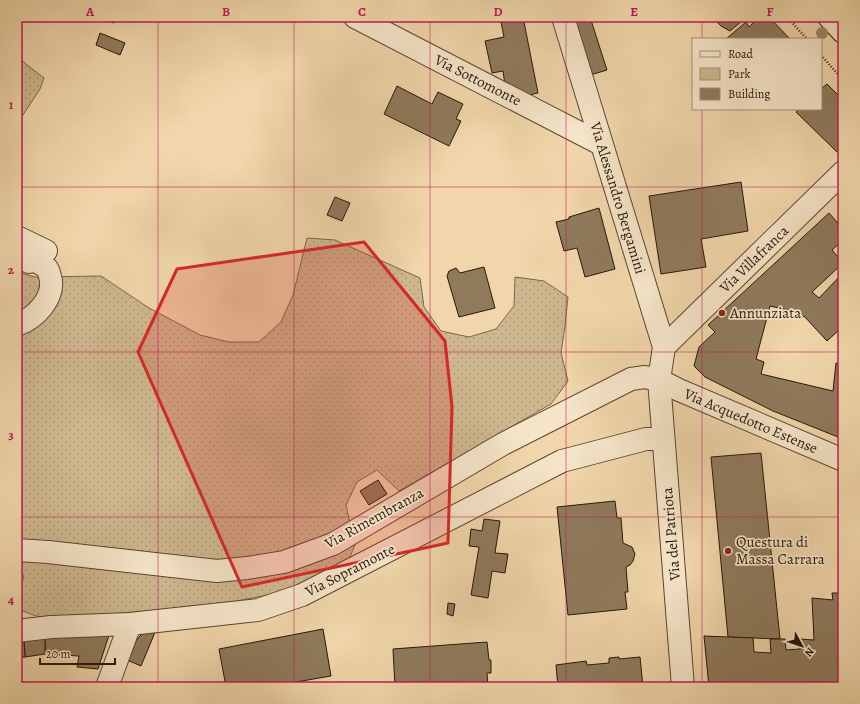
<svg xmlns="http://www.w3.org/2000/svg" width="860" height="704" font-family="Alegreya,serif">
<defs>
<pattern id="green-dots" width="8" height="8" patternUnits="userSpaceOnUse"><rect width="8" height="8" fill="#ceb68e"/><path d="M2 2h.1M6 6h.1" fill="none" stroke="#b19c79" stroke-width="1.8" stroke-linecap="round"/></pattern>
</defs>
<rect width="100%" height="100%" fill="#f0d6aa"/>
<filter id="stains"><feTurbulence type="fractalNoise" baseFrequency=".005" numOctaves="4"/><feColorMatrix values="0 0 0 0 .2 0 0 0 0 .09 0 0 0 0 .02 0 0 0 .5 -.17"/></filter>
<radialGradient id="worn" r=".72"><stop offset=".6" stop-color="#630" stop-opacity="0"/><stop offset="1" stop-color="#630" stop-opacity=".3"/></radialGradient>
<g fill="url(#green-dots)" stroke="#7a664b">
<polygon points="17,57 44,78 40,89 17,124"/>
<polygon points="307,238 335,240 420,278 424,307 441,331 469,337 496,329 514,306 515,277 544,281 568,297 565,326 561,353 568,381 551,404 399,491 377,470 357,482 346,505 350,523 357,540 350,557 336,568 278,593 237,601 163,610 55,618 36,616 20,610 20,592 24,575 17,570 17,272 35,277 101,276 149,308 200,335 229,342 259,342 281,322 293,295"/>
</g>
<g fill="#8f7a5c" stroke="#261708">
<polygon points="100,17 117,17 114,23"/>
<polygon points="500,17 523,17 538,93 524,96 505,85 503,71 492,73 485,41 504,37"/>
<polygon points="572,17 590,17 607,70 590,75"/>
<polygon points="712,17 747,17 730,31 721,26"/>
<polygon points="759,17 769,17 790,39 726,39 746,22 749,27"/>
<polygon points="100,33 125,43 120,55 96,45"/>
<polygon points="827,84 843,100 843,148 838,153 796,112 799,109 821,109 821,89"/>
<polygon points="397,86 432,104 438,92 463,104 456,119 461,121 449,146 384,114"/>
<polygon points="741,182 748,231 701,239 706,267 661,274 649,196"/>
<polygon points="335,197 350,203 342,221 327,215"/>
<polygon points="599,208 615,269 585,277 577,248 564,251 556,222 569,219 569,217"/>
<polygon points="829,213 843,229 843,240 832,250 843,263 812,292 819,298 843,273 843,292 839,330 827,341 804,316 800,319 793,311 770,306 756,359 764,362 761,374 833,391 836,363 843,365 843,439 773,411 705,377 694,366 699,347 715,332 708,325"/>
<polygon points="484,267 495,308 459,317 447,276 449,271 456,268 460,273"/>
<polygon points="761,453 780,639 728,637 711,457"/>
<polygon points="378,480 387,494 369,505 360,491"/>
<polygon points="615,501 617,518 621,518 623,543 632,547 635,554 633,561 630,565 626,567 628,592 625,592 627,609 568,615 557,507"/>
<polygon points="484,519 500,521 495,553 508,554 505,573 492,571 488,598 471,595 479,547 469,546 471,529 482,531"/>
<polygon points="832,593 843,593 843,687 709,687 704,636 753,638 754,652 771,653 770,639 785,639 786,650 800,649 799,639 814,640 812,598 833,600"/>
<polygon points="448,603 455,604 453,616 447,614"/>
<polygon points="323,629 331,676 296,682 296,686 289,687 226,687 219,649"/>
<polygon points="156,630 141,666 127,660 137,639 141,635 146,632"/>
<polygon points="109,635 98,669 77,667 79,656 45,654 45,637"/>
<polygon points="45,637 45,654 25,657 24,641"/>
<polygon points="24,641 25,657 17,658 17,643"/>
<polygon points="487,642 489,660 491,660 491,673 487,673 488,687 395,687 393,649"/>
<polygon points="619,657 619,659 640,657 643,687 558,687 556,665 586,661 587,665 609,663 609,658"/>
</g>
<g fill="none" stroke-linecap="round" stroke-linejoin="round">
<defs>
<g id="street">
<polyline points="355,17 601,144"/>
<polyline points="563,17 664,347 659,380 683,687"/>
<polyline points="17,237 46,251 29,262"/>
<path d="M17 258C24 260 35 260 41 264 46 266 49 271 50 276 56 297 36 318 17 325"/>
<polyline points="664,347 843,172"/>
<polyline points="17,550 48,552 217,571 247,568 284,562 333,544 503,444 631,379 645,377 659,380 679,390 843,460"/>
<polyline points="17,631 51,627 130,624 258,610 302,595 562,461 646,439 663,439"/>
<polyline points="107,687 130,624"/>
</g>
<polyline id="secondary" points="829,17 843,32"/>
</defs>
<use href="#street" stroke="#584730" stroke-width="24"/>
<use href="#secondary" stroke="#261708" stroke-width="24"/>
<g stroke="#261708" stroke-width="2.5" stroke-dasharray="1 2" stroke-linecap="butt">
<polyline points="787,17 807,39"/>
<polyline points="821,55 843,80"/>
</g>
<use href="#street" stroke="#f5e4c8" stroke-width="22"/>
<use href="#secondary" stroke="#f5e4c8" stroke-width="22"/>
</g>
<circle fill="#9c8767" cx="822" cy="33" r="6"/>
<path fill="#d62828" fill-opacity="0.2" stroke="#d62828" stroke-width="3" stroke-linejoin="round" d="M364 242 445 341 452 407 448 543 242 587 138 352 177 269Z"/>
<path fill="none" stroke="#c2185b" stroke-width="1" stroke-opacity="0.55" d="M158 17V687M294 17V687M430 17V687M566 17V687M702 17V39M702 109V687M17 187H843M17 352H843M17 517H843"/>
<g fill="#8f2418" stroke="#f5e4c8" stroke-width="1.5">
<circle cx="722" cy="313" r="4"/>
<circle cx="728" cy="551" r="4"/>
</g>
<g text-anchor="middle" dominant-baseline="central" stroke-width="3.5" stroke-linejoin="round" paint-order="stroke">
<g font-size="15" fill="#261708" stroke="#f5e4c8">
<text transform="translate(478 80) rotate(27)">Via Sottomonte</text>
<text transform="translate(618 198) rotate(73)">Via Alessandro Bergamini</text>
<text transform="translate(754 259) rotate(-44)">Via Villafranca</text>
<text transform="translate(751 421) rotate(23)">Via Acquedotto Estense</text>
<text transform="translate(374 518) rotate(-29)">Via Rimembranza</text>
<text transform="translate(671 534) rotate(-95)">Via del Patriota</text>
<text transform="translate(350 570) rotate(-27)">Via Sopramonte</text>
</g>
<g font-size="15" fill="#261708" stroke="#f5e4c8" text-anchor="start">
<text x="730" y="313">Annunziata</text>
<text x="736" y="542">Questura di<tspan x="736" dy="17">Massa Carrara</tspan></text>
</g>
</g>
<rect width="860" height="704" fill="none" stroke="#f0d6aa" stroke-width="44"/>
<rect x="692" y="38" width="130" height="72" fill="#f5e4c8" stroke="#a2927b"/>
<rect x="700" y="51" width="20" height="6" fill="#f5e4c8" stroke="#a2927b"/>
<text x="728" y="58" font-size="12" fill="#261708">Road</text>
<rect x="700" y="68" width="20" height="12" fill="#ceb68e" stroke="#a2927b"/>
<text x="728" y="78" font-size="12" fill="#261708">Park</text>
<rect x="700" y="88" width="20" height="12" fill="#8f7a5c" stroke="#a2927b"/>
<text x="728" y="98" font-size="12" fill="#261708">Building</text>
<g transform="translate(802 646) rotate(130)" stroke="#f5e4c8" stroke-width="3" paint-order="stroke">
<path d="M0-3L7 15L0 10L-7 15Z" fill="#261708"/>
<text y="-6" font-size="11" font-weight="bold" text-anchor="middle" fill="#261708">N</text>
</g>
<path d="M40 658v6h75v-6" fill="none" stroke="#261708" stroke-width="2"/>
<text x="46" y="658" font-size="12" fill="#261708" stroke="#f5e4c8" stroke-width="3" paint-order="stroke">20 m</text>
<rect x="22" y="22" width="816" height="660" fill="none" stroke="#c2185b" stroke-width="1.5"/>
<g font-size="13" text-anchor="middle" font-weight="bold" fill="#c2185b">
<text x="90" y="16">A</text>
<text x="226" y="16">B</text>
<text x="362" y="16">C</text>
<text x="498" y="16">D</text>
<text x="634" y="16">E</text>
<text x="770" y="16">F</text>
<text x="11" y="109">1</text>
<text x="11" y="274">2</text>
<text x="11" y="439">3</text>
<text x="11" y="604">4</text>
</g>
<rect width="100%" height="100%" filter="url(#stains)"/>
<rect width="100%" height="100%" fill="url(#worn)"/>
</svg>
